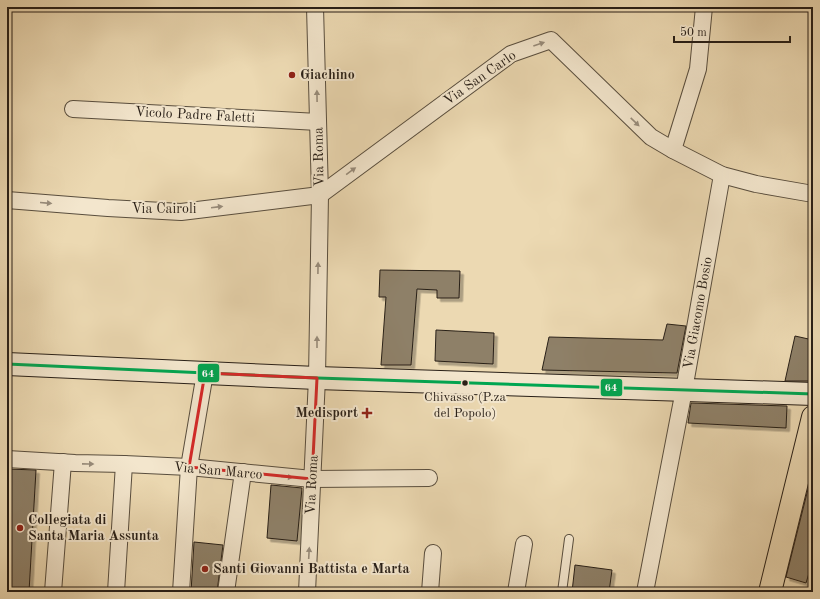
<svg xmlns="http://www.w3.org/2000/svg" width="820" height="599" font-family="'Old Standard TT',serif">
<defs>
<filter id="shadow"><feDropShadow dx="3.5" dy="3.5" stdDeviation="0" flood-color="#0004"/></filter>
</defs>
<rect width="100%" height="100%" fill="#ecd9b2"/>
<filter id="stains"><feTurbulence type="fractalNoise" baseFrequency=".005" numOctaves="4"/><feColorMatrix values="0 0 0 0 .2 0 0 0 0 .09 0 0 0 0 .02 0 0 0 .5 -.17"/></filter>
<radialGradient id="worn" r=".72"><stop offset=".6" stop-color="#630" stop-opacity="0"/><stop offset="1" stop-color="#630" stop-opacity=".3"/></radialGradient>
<g fill="#8e8068" stroke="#281f17" filter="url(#shadow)">
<polygon points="380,270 460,271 459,298 437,298 437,290 417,289 411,365 381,365 386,297 379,297"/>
<polygon points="667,324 686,326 677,373 542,370 549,337 663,340"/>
<polygon points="436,330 494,333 493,364 435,361"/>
<polygon points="795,336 813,340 813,381 785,381"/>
<polygon points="691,403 787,406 786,428 688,423"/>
<polygon points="7,469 36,470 29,592 7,592"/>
<polygon points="813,469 813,560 806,583 786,577"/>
<polygon points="271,485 302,488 297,541 267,538"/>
<polygon points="194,542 223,545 217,592 191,592"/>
<polygon points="575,565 612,570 609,592 572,592"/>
</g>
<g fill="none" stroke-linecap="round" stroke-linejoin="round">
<defs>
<polyline id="lane" points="562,592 569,539"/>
<g id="street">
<polyline points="73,109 318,122"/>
<polyline points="673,150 698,69 704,7"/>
<polyline points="7,200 108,208 181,212 320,195 511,54 551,40 651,137 673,150 722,175 756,184 813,194"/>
<polyline points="7,459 75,463 124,464 189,467 312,479 429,478"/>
<polyline points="53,592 63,462"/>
<polyline points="116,592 124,464"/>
<polyline points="181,592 189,467 205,373"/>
<polyline points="226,592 243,472"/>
<polyline points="307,592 317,378 320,195 315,7"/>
<polyline points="430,592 433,553"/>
<polyline points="516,592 524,544"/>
<polyline points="645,592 684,390 722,175"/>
</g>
<polyline id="secondary" points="7,364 317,378 813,394"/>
<polyline id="primary" points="770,592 813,417"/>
</defs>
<use href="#lane" stroke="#594e3e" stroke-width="10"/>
<use href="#street" stroke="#594e3e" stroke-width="18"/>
<use href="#secondary" stroke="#281f17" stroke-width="24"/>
<use href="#primary" stroke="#281f17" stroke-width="24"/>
<use href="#lane" stroke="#f3e6cd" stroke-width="8"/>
<use href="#street" stroke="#f3e6cd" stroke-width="16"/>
<use href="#secondary" stroke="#f3e6cd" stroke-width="22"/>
<use href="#primary" stroke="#ecd9b2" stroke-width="22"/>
<defs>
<polyline id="bus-1" points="7,364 317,378 813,394"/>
</defs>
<use href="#bus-1" stroke="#f3e6cd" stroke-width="6"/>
<use href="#bus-1" stroke="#00a651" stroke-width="3"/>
</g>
<defs><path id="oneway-solid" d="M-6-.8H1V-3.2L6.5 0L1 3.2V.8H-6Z"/></defs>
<g fill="#988c7b">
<use href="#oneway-solid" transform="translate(539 44) rotate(-19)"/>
<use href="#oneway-solid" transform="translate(317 96) rotate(-91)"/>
<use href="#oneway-solid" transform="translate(635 122) rotate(44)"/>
<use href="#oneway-solid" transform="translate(351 171) rotate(-36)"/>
<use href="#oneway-solid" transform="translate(46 203) rotate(5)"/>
<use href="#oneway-solid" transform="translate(217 207) rotate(-7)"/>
<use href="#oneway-solid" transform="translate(318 268) rotate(-89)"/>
<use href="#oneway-solid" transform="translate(317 342) rotate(-90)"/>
<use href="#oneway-solid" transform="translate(88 464) rotate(1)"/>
<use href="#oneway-solid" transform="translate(287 477) rotate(5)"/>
<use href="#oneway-solid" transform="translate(309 553) rotate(-87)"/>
</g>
<path fill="none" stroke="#d62828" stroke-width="3" stroke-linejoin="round" d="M205 373 317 378 312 479 189 467Z"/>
<g fill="#8f2418" stroke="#f3e6cd" stroke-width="1.5">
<circle cx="292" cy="75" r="4"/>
<path d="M365 407h4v4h4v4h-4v4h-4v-4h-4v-4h4z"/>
<circle cx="20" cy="528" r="4"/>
<circle cx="205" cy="569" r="4"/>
</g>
<circle fill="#281f17" stroke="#f3e6cd" stroke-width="1.5" cx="465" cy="383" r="3.5"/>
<g text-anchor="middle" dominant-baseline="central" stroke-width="4" stroke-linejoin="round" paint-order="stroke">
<g font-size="13" fill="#281f17" stroke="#f3e6cd">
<text x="465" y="397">Chivasso (P.za<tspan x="465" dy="16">del Popolo)</tspan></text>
</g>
<g font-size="14" font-weight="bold" fill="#281f17" stroke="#f3e6cd" text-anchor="start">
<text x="300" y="75">Giachino</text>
<text x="358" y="413" text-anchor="end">Medisport</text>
<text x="28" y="520">Collegiata di<tspan x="28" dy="16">Santa Maria Assunta</tspan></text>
<text x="213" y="569">Santi Giovanni Battista e Marta</text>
</g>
<g font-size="14" fill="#281f17" stroke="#f3e6cd">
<text transform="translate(480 78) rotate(-35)">Via San Carlo</text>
<text transform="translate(195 115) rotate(3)">Vicolo Padre Faletti</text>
<text transform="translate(319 157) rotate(-91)">Via Roma</text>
<text x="164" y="209">Via Cairoli</text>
<text transform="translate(698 313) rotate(-80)">Via Giacomo Bosio</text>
<text transform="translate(218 471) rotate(5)">Via San Marco</text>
<text transform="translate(312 485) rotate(-87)">Via Roma</text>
</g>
</g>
<g stroke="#f3e6cd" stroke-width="1.5">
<rect x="197" y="363" width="23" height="20" rx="4" fill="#00a651"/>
<rect x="600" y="378" width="23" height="19" rx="4" fill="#00a651"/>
</g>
<g font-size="11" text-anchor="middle" font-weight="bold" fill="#fff">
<text x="208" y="377">64</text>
<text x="611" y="391">64</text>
</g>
<rect width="820" height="599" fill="none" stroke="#ecd9b2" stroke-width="24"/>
<rect x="8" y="8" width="804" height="583" fill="none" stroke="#281f17" stroke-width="2"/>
<rect x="12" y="12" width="796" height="575" fill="none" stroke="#281f17"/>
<path d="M674 36v6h116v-6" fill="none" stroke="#281f17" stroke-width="2"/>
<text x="680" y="36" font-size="12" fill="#281f17" stroke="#f3e6cd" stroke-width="3" paint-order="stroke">50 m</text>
<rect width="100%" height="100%" filter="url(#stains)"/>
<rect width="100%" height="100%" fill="url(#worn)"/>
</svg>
